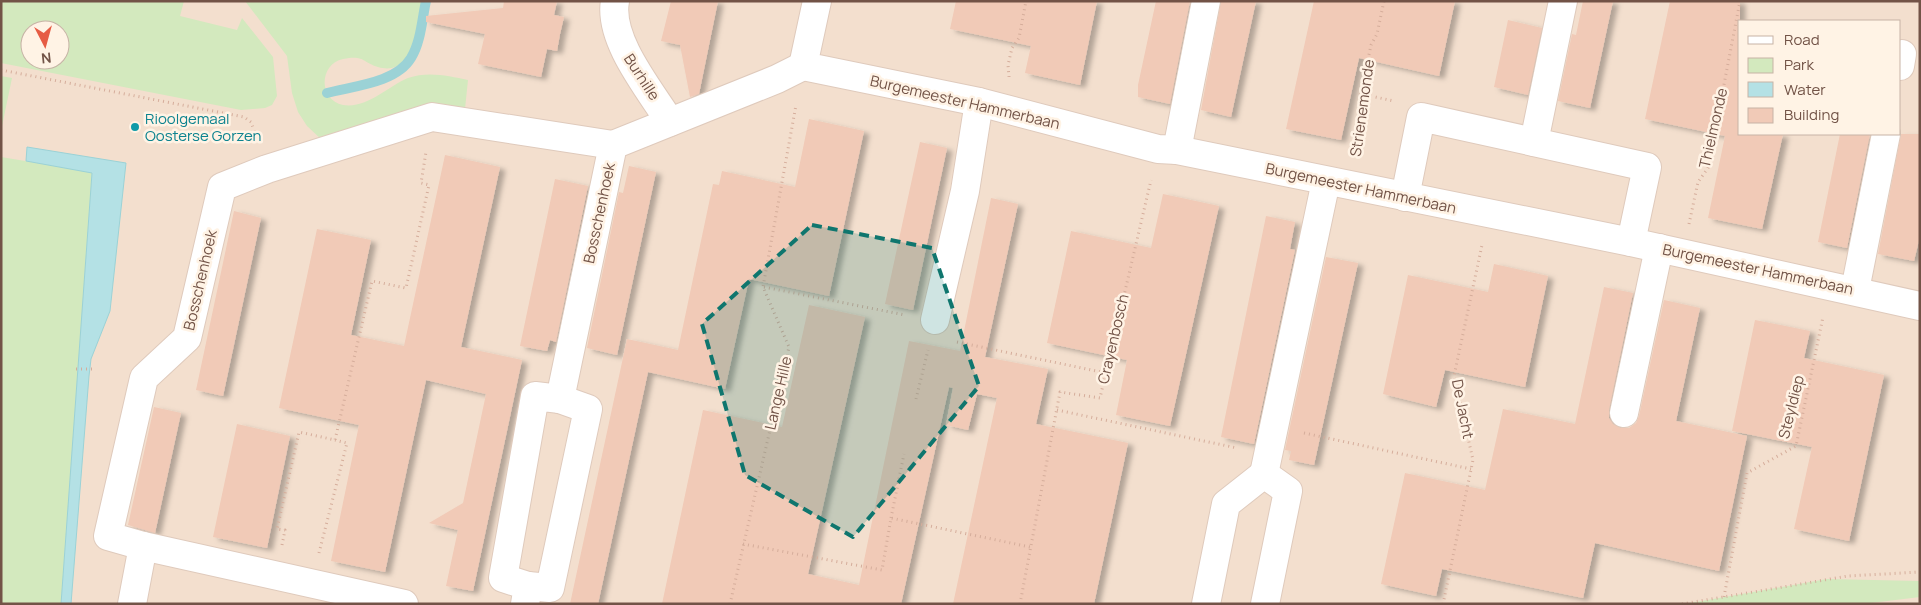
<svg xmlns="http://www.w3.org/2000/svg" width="1921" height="605" font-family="Manrope,sans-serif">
<defs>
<filter id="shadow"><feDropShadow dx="5.5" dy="3" stdDeviation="2.5" flood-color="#0004"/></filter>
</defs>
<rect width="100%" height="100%" fill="#fceedf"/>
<path fill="#f3dfce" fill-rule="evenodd" d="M1 1H1920V604H1ZM1740 21H1900V134H1740ZM30 30H60V60H30Z"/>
<g fill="#d3e9be" fill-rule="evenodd">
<path d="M1 1H184L180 16 237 30 242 18 273 57 277 96 272 105 265 108 241 110 1 63ZM30 30H60V60H30Z"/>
<path d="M245 1H423C418 24 414 78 378 67 361 62 365 55 343 59 319 64 318 100 343 105 367 109 388 86 408 78 428 71 449 76 468 80L465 109 322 140 307 126 298 112 292 93 287 56Z"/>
<polygon points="1,76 12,78 1,131"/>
<polygon points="1,157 92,172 61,604 1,604"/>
<polygon points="1827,579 1920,581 1920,597 1863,604 1685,604"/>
</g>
<polygon fill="#b4e1e5" stroke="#9bd2d6" points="27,147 126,163 110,311 91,359 89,376 71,604 61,604 92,173 26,161"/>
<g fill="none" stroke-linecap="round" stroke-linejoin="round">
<path stroke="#9bd2d6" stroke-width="10" d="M327 93C353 86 396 83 411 58 421 42 422 19 426 1"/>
</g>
<g fill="#f1cab7" filter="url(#shadow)">
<polygon points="504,1 557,1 554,15 564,17 560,34 557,51 547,49 541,77 478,64 485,34 426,22 426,16 503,8"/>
<polygon points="671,1 718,1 699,94 690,97 680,45 661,41"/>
<polygon points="956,1 1097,1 1080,85 1025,73 1031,46 950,29"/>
<polygon points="1156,1 1190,1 1170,104 1138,97 1138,85"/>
<polygon points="1221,1 1256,1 1231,117 1201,110"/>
<polygon points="1314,1 1455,1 1439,76 1359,58 1341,140 1286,129"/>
<polygon points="1583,1 1613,1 1590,108 1558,101 1572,34 1576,35"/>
<polygon points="1670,1 1740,1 1740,134 1783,134 1762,229 1708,218 1725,136 1645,119"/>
<polygon points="1508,20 1542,28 1528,95 1494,87"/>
<polygon points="809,119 864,131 829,296 749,279 725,389 648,372 598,604 570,604 627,339 678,350 713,184 719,185 722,171 795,187"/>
<polygon points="1840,134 1870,134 1847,248 1818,242"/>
<polygon points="1901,134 1920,134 1920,236 1914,261 1878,254"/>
<polygon points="920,142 947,148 913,310 885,304"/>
<polygon points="445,155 500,167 461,347 522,360 473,591 446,586 458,530 429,523 463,503 486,394 426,380 385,572 331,561 359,425 279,408 317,229 371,240 351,335 404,346"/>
<polygon points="629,166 656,172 617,355 587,348 619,192 623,193"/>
<polygon points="555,179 588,186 556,342 550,340 547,351 520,346"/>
<polygon points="1163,194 1219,206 1170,426 1116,415 1127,360 1047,343 1071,231 1151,248"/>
<polygon points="991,198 1018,204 985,357 1048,369 1036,424 1128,443 1094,604 953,604 997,398 977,394 968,430 946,425 953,388 949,387 901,604 662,604 703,410 782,427 809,305 865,317 808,574 859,585 909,341 960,351"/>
<polygon points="234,211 261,218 223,396 196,390"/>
<polygon points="1266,216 1295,222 1290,249 1295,250 1254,444 1221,437"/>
<polygon points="1326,257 1358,263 1314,465 1289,460 1291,451 1285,450"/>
<polygon points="1494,264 1548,276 1525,387 1445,370 1436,407 1383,394 1408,275 1488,292"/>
<polygon points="1604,287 1633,293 1609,410 1609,418 1613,424 1620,428 1629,428 1636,423 1639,416 1664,300 1700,308 1676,421 1747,436 1719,571 1595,543 1583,598 1442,569 1436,596 1381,584 1405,473 1485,490 1503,409 1575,424"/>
<polygon points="1755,320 1810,331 1804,358 1884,375 1849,541 1794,529 1812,447 1732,431"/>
<polygon points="154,407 181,413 155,533 128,525"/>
<polygon points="237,424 290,436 267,548 213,537"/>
</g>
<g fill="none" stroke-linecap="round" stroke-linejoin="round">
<defs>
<g id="minor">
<path d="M615 1C608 40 650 90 670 122"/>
<polyline points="817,1 803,66 979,102 1158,149 1177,150 1631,242 1920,306"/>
<polyline points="1900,66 1902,54"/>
<polyline points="1534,142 1563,1"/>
<polyline points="1177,150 1206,1"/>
<polyline points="1405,197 1421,117 1647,167 1631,242"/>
<polyline points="1855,290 1886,134"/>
<polyline points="935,320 965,191 979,102"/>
<polyline points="1624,413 1659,248"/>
<polyline points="1264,474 1326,181"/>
<polyline points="143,546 404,604"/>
<polyline points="528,586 550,588 588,409 560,399"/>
<polyline points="132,604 143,546 108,536 144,378 187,338 222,187 267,169 432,117 613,145"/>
<polyline points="525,604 528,586 503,578 535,396 560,399 613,145 777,79 803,66"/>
<polyline points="1206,604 1226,504 1264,474 1288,491 1265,604"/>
</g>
</defs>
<use href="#minor" stroke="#dfcabc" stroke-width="30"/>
<g stroke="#d5ad9b" stroke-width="3" stroke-dasharray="1 4" stroke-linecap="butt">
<polyline points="1,70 244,117 251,122 257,139"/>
<polyline points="1009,77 1008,65 1012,48 1019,38 1026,1"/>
<polyline points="1361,94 1394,101"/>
<polyline points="1356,153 1364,104 1361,94 1371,45 1377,34 1384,1"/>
<polyline points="1689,224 1698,182 1708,168 1740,1"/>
<polyline points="764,287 905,315"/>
<polyline points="957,342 1106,373"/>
<polyline points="76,369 93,369"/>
<polyline points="916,399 928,350"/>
<polyline points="1057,410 1237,448"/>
<polyline points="1304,433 1471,469"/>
<polyline points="891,518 904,454"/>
<polyline points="743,544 882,570 891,518 1030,547"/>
<polyline points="282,545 285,530 277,529 299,432 335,440 372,281 406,288 429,185 421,183 426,152"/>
<polyline points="319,553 347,443 335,440"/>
<polyline points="1724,597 1747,473 1796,446 1823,317"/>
<polyline points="730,604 789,347 763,287 796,105"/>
<polyline points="1020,604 1060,392 1100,398 1151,180"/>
<polyline points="1443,604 1473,460 1454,376 1482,245"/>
<polyline points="1682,604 1848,576 1920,572"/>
</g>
<use href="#minor" stroke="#fff" stroke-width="28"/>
</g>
<path fill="#0f766e" fill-opacity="0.2" stroke="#0f766e" stroke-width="4" stroke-dasharray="10 6" stroke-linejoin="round" d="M812 225 932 248 979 386 853 537 745 475 702 324Z"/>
<circle fill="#0f9aa8" stroke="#fff3e5" stroke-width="2" cx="135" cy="127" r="5"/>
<g text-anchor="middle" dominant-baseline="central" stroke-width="5" stroke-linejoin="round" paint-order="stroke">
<g font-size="15" fill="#725347" stroke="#fff3e5">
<text transform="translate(642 77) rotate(57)">Burhille</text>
<text transform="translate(965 102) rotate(13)">Burgemeester Hammerbaan</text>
<text transform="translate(1362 108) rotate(-82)">Strienemonde</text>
<text transform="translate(1713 128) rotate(-77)">Thielmonde</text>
<text transform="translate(1361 188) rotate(12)">Burgemeester Hammerbaan</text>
<text transform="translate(599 213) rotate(-78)">Bosschenhoek</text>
<text transform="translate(1758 269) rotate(12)">Burgemeester Hammerbaan</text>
<text transform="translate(200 280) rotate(-77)">Bosschenhoek</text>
<text transform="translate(1113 339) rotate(-77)">Crayenbosch</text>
<text transform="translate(778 393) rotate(-77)">Lange Hille</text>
<text transform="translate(1791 407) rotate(-76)">Steyldiep</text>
<text transform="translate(1463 409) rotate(79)">De Jacht</text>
</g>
<g font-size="15" fill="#0d838f" stroke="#fff3e5" text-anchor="start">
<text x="145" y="118">Rioolgemaal<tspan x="145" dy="17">Oosterse Gorzen</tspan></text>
</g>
</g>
<rect width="1921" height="605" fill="none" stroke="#725347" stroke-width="5"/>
<rect x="1738" y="20" width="162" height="115" fill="#fff3e5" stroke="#c7b3a6"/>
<rect x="1748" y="36" width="25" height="8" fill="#ffffff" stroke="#c7b3a6"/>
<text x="1784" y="45" font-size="15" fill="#725347">Road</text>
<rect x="1748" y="58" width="25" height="15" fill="#d3e9be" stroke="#c7b3a6"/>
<text x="1784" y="70" font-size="15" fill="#725347">Park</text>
<rect x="1748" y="82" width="25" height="15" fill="#b4e1e5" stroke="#c7b3a6"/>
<text x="1784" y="95" font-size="15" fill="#725347">Water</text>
<rect x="1748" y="108" width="25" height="15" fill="#f1cab7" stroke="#c7b3a6"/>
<text x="1784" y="120" font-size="15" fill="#725347">Building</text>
<g transform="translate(45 45) rotate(174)"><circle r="24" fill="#fff3e5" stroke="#c7b3a6"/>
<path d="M0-4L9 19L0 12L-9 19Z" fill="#e65c44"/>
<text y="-8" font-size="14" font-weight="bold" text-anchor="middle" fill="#725347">N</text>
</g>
</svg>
